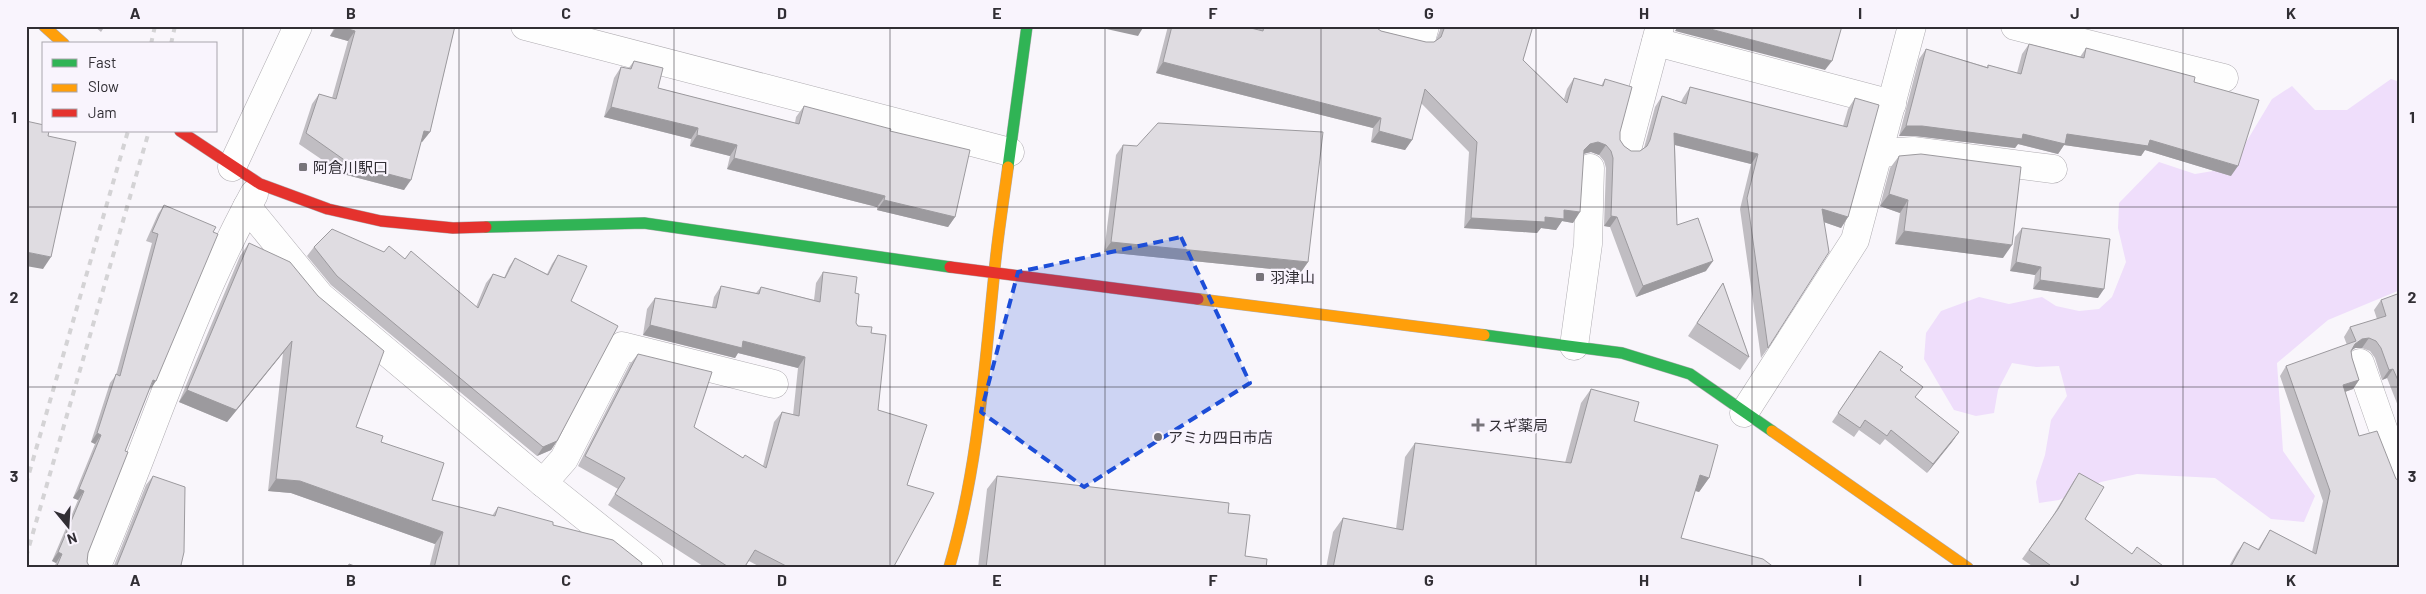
<svg xmlns="http://www.w3.org/2000/svg" width="2426" height="594" font-family="Barlow,'Noto Sans JP',sans-serif">
<rect width="100%" height="100%" fill="#f9f6fb"/>
<polygon fill="#efdefb" points="2391,79 2400,82 2400,290 2328,320 2277,363 2283,451 2315,496 2304,522 2271,519 2215,478 2137,474 2101,482 2059,500 2039,503 2036,482 2045,455 2051,420 2067,396 2059,366 2036,367 2012,363 1998,390 1994,413 1976,416 1954,410 1924,359 1926,333 1941,311 1979,297 2009,304 2042,297 2056,306 2079,311 2099,309 2112,297 2126,262 2118,228 2119,203 2159,162 2195,174 2225,169 2248,139 2272,99 2292,86 2315,110 2347,110"/>
<g fill="none" stroke-linecap="round" stroke-linejoin="round">
<defs>
<g id="street">
<polyline points="525,26 1010,152"/>
<polyline points="1378,26 1422,37 1425,26"/>
<polyline points="2015,26 2224,78"/>
<polyline points="1656,42 1892,104"/>
<polyline points="1628,146 1660,26"/>
<polyline points="1880,153 1913,151 2053,169"/>
<polyline points="232,167 298,26"/>
<polyline points="247,207 320,296 543,483 649,568"/>
<polyline points="1574,346 1588,244 1590,168"/>
<polyline points="2360,363 2400,477"/>
<polyline points="1744,413 1855,240 1912,26"/>
<polyline points="543,483 564,459 622,346 774,384"/>
<path d="M96 568C149 444 189 313 254 194"/>
</g>
<g id="fast">
<polyline points="1008,167 1027,26"/>
<polyline points="486,227 644,223 950,267"/>
<polyline points="1484,335 1622,353 1690,374 1772,431"/>
</g>
<g id="slow">
<polyline points="44,26 64,44"/>
<polyline points="1198,299 1484,335"/>
<polyline points="1772,431 1968,568"/>
<path d="M949 568C977 473 984 375 994 276 997 240 1003 204 1008 167"/>
</g>
<g id="jam">
<polyline points="180,131 260,184 328,209 381,221 453,228 486,227"/>
<polyline points="950,267 1198,299"/>
</g>
</defs>
<use href="#street" stroke="#afacb1" stroke-width="29"/>
<use href="#fast" stroke="#afacb1" stroke-width="12"/>
<use href="#slow" stroke="#afacb1" stroke-width="12"/>
<use href="#jam" stroke="#afacb1" stroke-width="12"/>
<use href="#street" stroke="#fefefe" stroke-width="28"/>
<use href="#fast" stroke="#30b455" stroke-width="11"/>
<use href="#slow" stroke="#ff9f0a" stroke-width="11"/>
<use href="#jam" stroke="#e5322d" stroke-width="11"/>
<g stroke="#d4d3d5" stroke-width="4" stroke-dasharray="6 6" stroke-linecap="butt">
<polyline points="151,44 155,26"/>
<polyline points="171,44 175,26"/>
<polyline points="26,484 128,131"/>
<polyline points="26,557 149,131"/>
</g>
</g>
<g fill="#c0bdc2">
<polygon points="94,26 105,26 101,32"/>
<polygon points="335,26 455,26 430,132 422,142 421,142 404,190 343,174 299,144 312,104 319,94 332,98 348,41 330,36"/>
<polygon points="1168,26 1243,26 1258,30 1261,26 1374,26 1381,31 1426,42 1434,42 1436,40 1440,30 1440,26 1533,26 1523,60 1564,99 1567,89 1574,78 1601,86 1605,79 1620,132 1620,140 1624,146 1631,151 1640,151 1644,148 1655,107 1662,96 1681,102 1683,98 1690,87 1843,126 1848,109 1855,98 1848,217 1841,228 1824,222 1768,348 1761,358 1740,209 1751,164 1675,145 1677,225 1706,271 1636,297 1610,227 1604,226 1606,168 1604,161 1599,155 1591,152 1583,154 1573,223 1562,221 1556,230 1541,228 1537,233 1464,228 1469,152 1421,103 1412,140 1405,150 1371,142 1373,128 1156,73"/>
<polygon points="2029,44 2080,57 2086,48 2194,82 2231,176 2145,150 2141,156 2064,145 2058,154 2018,144 2015,148 1915,136 1899,136 1919,59 1926,49 1987,67 1988,65 2017,73 2022,54"/>
<polygon points="634,61 658,88 795,123 796,117 804,106 890,131 955,217 948,227 877,210 877,207 727,169 730,156 690,146 691,139 604,117 614,78 621,67 628,69"/>
<polygon points="1123,145 1308,262 1301,272 1104,252 1116,155"/>
<polygon points="1899,156 2003,258 1895,244 1900,213 1880,206 1890,168"/>
<polygon points="164,205 149,390 125,451 88,553 87,562 90,568 54,568 56,563 52,561 78,500 73,498 95,444 91,442 110,383 116,375 152,243 146,241 158,214"/>
<polygon points="2022,228 2098,298 2033,289 2035,275 2010,271 2015,237"/>
<polygon points="249,243 356,427 381,442 432,500 492,516 498,507 553,525 641,568 429,568 435,544 291,493 268,491 283,353 227,422 179,402 240,256"/>
<polygon points="314,247 384,252 405,259 476,307 486,283 493,274 504,278 509,267 515,258 547,274 552,264 558,255 571,301 557,441 551,450 537,456 331,285 307,256"/>
<polygon points="823,272 855,293 856,323 858,326 871,333 878,410 907,485 893,568 762,568 749,561 744,568 706,568 608,505 618,489 578,466 630,364 638,354 694,427 743,458 763,466 774,422 782,412 793,415 798,368 738,353 735,358 643,335 647,309 655,298 712,307 714,297 721,286 756,293 761,287 814,300 816,283"/>
<polygon points="1723,283 1749,357 1740,370 1688,336"/>
<polygon points="2400,293 2400,411 2387,378 2382,380 2375,358 2370,351 2362,348 2355,348 2351,351 2352,358 2359,380 2353,389 2345,392 2400,568 2228,568 2237,552 2244,542 2258,549 2270,530 2312,552 2323,501 2280,376 2286,366 2347,345 2344,337 2350,327 2377,319 2374,310 2381,300"/>
<polygon points="1880,351 1900,370 1915,397 1959,432 1952,442 1927,473 1885,439 1880,445 1859,430 1854,437 1832,422"/>
<polygon points="1591,389 1709,478 1699,492 1695,491 1681,538 1775,568 1326,568 1333,532 1343,518 1396,529 1405,457 1415,443 1565,463 1581,403"/>
<polygon points="2079,473 2085,519 2132,554 2166,568 2035,568 2022,559 2052,517 2073,482"/>
<polygon points="153,476 181,565 186,568 113,568 146,485"/>
<polygon points="997,476 1228,513 1245,556 1266,568 978,568 987,489"/>
</g>
<g fill="#9c9a9e">
<polygon points="337,26 338,26 355,31 348,41 330,36"/>
<polygon points="1093,26 1144,26 1138,36"/>
<polygon points="1678,26 1699,26 1832,61 1825,70 1675,31"/>
<polygon points="1163,62 1381,118 1373,128 1156,73"/>
<polygon points="611,107 698,128 691,139 604,117"/>
<polygon points="1906,126 1922,126 2023,134 2067,134 2150,140 2238,166 2231,176 2145,150 2141,156 2064,145 2058,154 2018,144 2015,148 1915,136 1899,136"/>
<polygon points="424,131 430,132 422,142 417,141"/>
<polygon points="1379,131 1412,140 1405,150 1371,142"/>
<polygon points="1674,133 1758,154 1751,164 1667,143"/>
<polygon points="697,135 737,145 730,156 690,146"/>
<polygon points="1598,142 1606,145 1599,155 1591,152 1583,154 1584,150 1590,144"/>
<polygon points="734,158 885,196 877,207 727,169"/>
<polygon points="350,164 411,180 404,190 343,174"/>
<polygon points="1889,194 1908,200 1900,213 1880,206"/>
<polygon points="884,200 955,217 948,227 877,210"/>
<polygon points="1822,209 1848,217 1841,228 1815,219"/>
<polygon points="1564,210 1580,212 1573,223 1562,221 1556,230 1541,228 1537,233 1464,228 1471,218 1545,217"/>
<polygon points="1611,216 1617,217 1610,227 1604,226"/>
<polygon points="1904,231 2012,245 2003,258 1895,244"/>
<polygon points="1111,242 1308,262 1301,272 1104,252"/>
<polygon points="26,252 51,257 43,269 26,266"/>
<polygon points="1713,261 1706,271 1636,297 1643,286"/>
<polygon points="2016,262 2041,267 2035,275 2010,271"/>
<polygon points="2040,280 2104,289 2098,298 2033,289"/>
<polygon points="650,325 743,341 805,357 798,368 738,353 735,358 643,335"/>
<polygon points="2369,338 2362,348 2355,348 2348,353 2355,344 2362,339"/>
<polygon points="292,341 283,353 227,422 179,402 187,390"/>
<polygon points="2393,369 2387,378 2382,380 2389,370"/>
<polygon points="153,380 156,381 150,390"/>
<polygon points="2359,380 2353,389 2336,395 2343,385"/>
<polygon points="1959,432 1952,442 1927,473 1933,464"/>
<polygon points="97,433 101,435 95,444 91,442"/>
<polygon points="557,441 551,450 537,456 543,447"/>
<polygon points="1700,475 1709,478 1699,492 1690,489"/>
<polygon points="276,479 300,481 443,532 435,544 291,493 268,491"/>
<polygon points="79,489 84,491 78,500 73,498"/>
<polygon points="58,552 62,554 56,563 52,561"/>
</g>
<g fill="#dfdce1" stroke="#9c9a9e">
<polygon points="338,26 455,26 430,132 424,131 411,180 350,164 306,133 319,94 336,99 355,31"/>
<polygon points="1172,26 1243,26 1263,31 1264,26 1374,26 1381,31 1426,42 1434,42 1441,37 1445,26 1533,26 1523,60 1567,103 1574,78 1603,86 1605,79 1632,87 1620,132 1620,140 1624,146 1631,151 1640,151 1647,146 1650,140 1662,96 1686,104 1690,87 1847,127 1855,98 1879,105 1848,217 1822,209 1829,252 1768,348 1747,198 1758,154 1674,133 1677,225 1698,218 1713,261 1643,286 1617,217 1611,216 1613,158 1611,151 1606,145 1598,142 1590,144 1584,150 1580,212 1564,210 1564,219 1545,217 1545,222 1471,218 1477,142 1425,89 1412,140 1379,131 1381,118 1163,62"/>
<polygon points="1699,26 1842,26 1832,61"/>
<polygon points="2029,44 2084,58 2086,48 2195,77 2194,82 2259,100 2238,166 2150,140 2148,146 2067,134 2065,144 2023,134 2022,139 1922,126 1906,126 1926,49 1988,68 1988,65 2021,74"/>
<polygon points="634,61 663,68 658,88 799,124 804,106 891,129 890,131 970,150 955,217 884,200 885,196 734,158 737,145 697,135 698,128 611,107 621,67 631,69"/>
<polygon points="26,121 44,125 44,131 49,131 48,136 76,142 51,257 26,252"/>
<polygon points="1158,123 1323,132 1308,262 1111,242 1123,145 1137,146"/>
<polygon points="1921,154 2021,167 2012,245 1904,231 1908,200 1889,194 1899,156"/>
<polygon points="164,205 216,227 213,232 218,234 156,381 153,380 125,451 128,452 88,553 87,562 90,568 56,568 62,554 58,552 84,491 79,489 101,435 97,433 116,374 120,376 158,234 152,232"/>
<polygon points="2022,228 2110,239 2104,289 2040,280 2041,267 2016,262"/>
<polygon points="332,229 384,252 389,246 405,259 411,251 478,308 493,274 505,278 515,258 548,275 558,255 587,266 571,301 618,326 557,441 543,447 337,276 314,247"/>
<polygon points="249,243 290,262 318,296 384,351 356,427 383,436 381,442 444,463 432,500 495,516 498,507 553,522 553,525 613,540 642,563 641,568 434,568 443,532 300,481 276,479 292,341 236,410 187,390"/>
<polygon points="823,272 857,277 855,293 859,294 856,323 858,326 872,327 871,333 886,335 878,410 927,425 907,485 934,493 893,568 790,568 755,550 744,568 730,568 615,494 625,478 585,456 638,354 712,372 694,427 743,458 745,455 766,468 782,412 799,416 805,357 743,341 742,348 650,325 655,298 716,308 721,286 759,294 761,287 820,302"/>
<polygon points="1723,283 1749,357 1697,323"/>
<polygon points="2400,293 2400,385 2393,369 2389,370 2381,348 2376,341 2369,338 2362,339 2355,344 2351,351 2352,358 2359,380 2343,385 2359,436 2377,431 2396,479 2400,481 2400,568 2230,568 2244,542 2259,550 2270,530 2316,554 2330,491 2286,366 2356,341 2350,327 2386,316 2381,300"/>
<polygon points="1880,351 1903,367 1900,370 1923,387 1915,397 1959,432 1933,464 1891,430 1887,436 1865,420 1860,428 1838,413"/>
<polygon points="1591,389 1639,402 1634,421 1718,445 1709,478 1700,475 1681,538 1763,559 1775,568 1333,568 1343,518 1403,530 1415,443 1571,463"/>
<polygon points="2079,473 2104,487 2085,519 2132,554 2137,547 2166,568 2054,568 2029,550 2058,509"/>
<polygon points="153,476 185,487 184,552 181,565 186,567 186,568 115,568 117,565"/>
<polygon points="997,476 1229,503 1228,513 1250,515 1245,556 1267,559 1266,568 986,568"/>
<polygon points="349,564 360,568 348,568"/>
</g>
<path fill="#1d4ed8" fill-opacity="0.2" stroke="#1d4ed8" stroke-width="4" stroke-dasharray="10 6" stroke-linejoin="round" d="M1181 237 1250 383 1084 487 981 412 1018 272Z"/>
<path fill="none" stroke="#312e34" stroke-width="1" stroke-opacity="0.55" d="M243 26V568M459 26V568M674 26V568M890 26V568M1105 26V568M1321 26V568M1536 26V568M1752 26V568M1967 26V568M2183 26V568M26 207H2400M26 387H2400"/>
<g fill="#77747a" stroke="#f9f4fd" stroke-width="2">
<rect x="298" y="162" width="10" height="10" rx="2.5"/>
<rect x="1255" y="272" width="10" height="10" rx="2.5"/>
<path d="M1475.5 417.5h5v5h5v5h-5v5h-5v-5h-5v-5h5z"/>
<circle cx="1158" cy="437" r="5"/>
</g>
<g text-anchor="middle" dominant-baseline="central" stroke-width="4.5" stroke-linejoin="round" paint-order="stroke">
<g font-size="15" fill="#312e34" stroke="#f9f4fd" text-anchor="start">
<text x="313" y="167">阿倉川駅口</text>
<text x="1270" y="277">羽津山</text>
<text x="1488" y="425">スギ薬局</text>
<text x="1168" y="437">アミカ四日市店</text>
</g>
</g>
<rect width="2426" height="594" fill="none" stroke="#f9f4fd" stroke-width="55"/>
<rect x="42" y="42" width="175" height="90" fill="#f9f4fd" stroke="#a9a5ad"/>
<rect x="52" y="59" width="25" height="8" fill="#30b455" stroke="#a9a5ad"/>
<text x="88" y="68" font-size="15" fill="#312e34">Fast</text>
<rect x="52" y="84" width="25" height="8" fill="#ff9f0a" stroke="#a9a5ad"/>
<text x="88" y="92" font-size="15" fill="#312e34">Slow</text>
<rect x="52" y="109" width="25" height="8" fill="#e5322d" stroke="#a9a5ad"/>
<text x="88" y="118" font-size="15" fill="#312e34">Jam</text>
<g transform="translate(68 526) rotate(162)" stroke="#f9f4fd" stroke-width="4" paint-order="stroke">
<path d="M0-4L9 19L0 12L-9 19Z" fill="#312e34"/>
<text y="-8" font-size="14" font-weight="bold" text-anchor="middle" fill="#312e34">N</text>
</g>
<rect x="28" y="28" width="2370" height="538" fill="none" stroke="#312e34" stroke-width="2"/>
<g font-size="16" text-anchor="middle" font-weight="bold" fill="#312e34">
<text x="135" y="19">A</text>
<text x="351" y="19">B</text>
<text x="566" y="19">C</text>
<text x="782" y="19">D</text>
<text x="997" y="19">E</text>
<text x="1213" y="19">F</text>
<text x="1429" y="19">G</text>
<text x="1644" y="19">H</text>
<text x="1860" y="19">I</text>
<text x="2075" y="19">J</text>
<text x="2291" y="19">K</text>
<text x="14" y="123">1</text>
<text x="2412" y="123">1</text>
<text x="14" y="303">2</text>
<text x="2412" y="303">2</text>
<text x="14" y="482">3</text>
<text x="2412" y="482">3</text>
<text x="135" y="586">A</text>
<text x="351" y="586">B</text>
<text x="566" y="586">C</text>
<text x="782" y="586">D</text>
<text x="997" y="586">E</text>
<text x="1213" y="586">F</text>
<text x="1429" y="586">G</text>
<text x="1644" y="586">H</text>
<text x="1860" y="586">I</text>
<text x="2075" y="586">J</text>
<text x="2291" y="586">K</text>
</g>
</svg>
